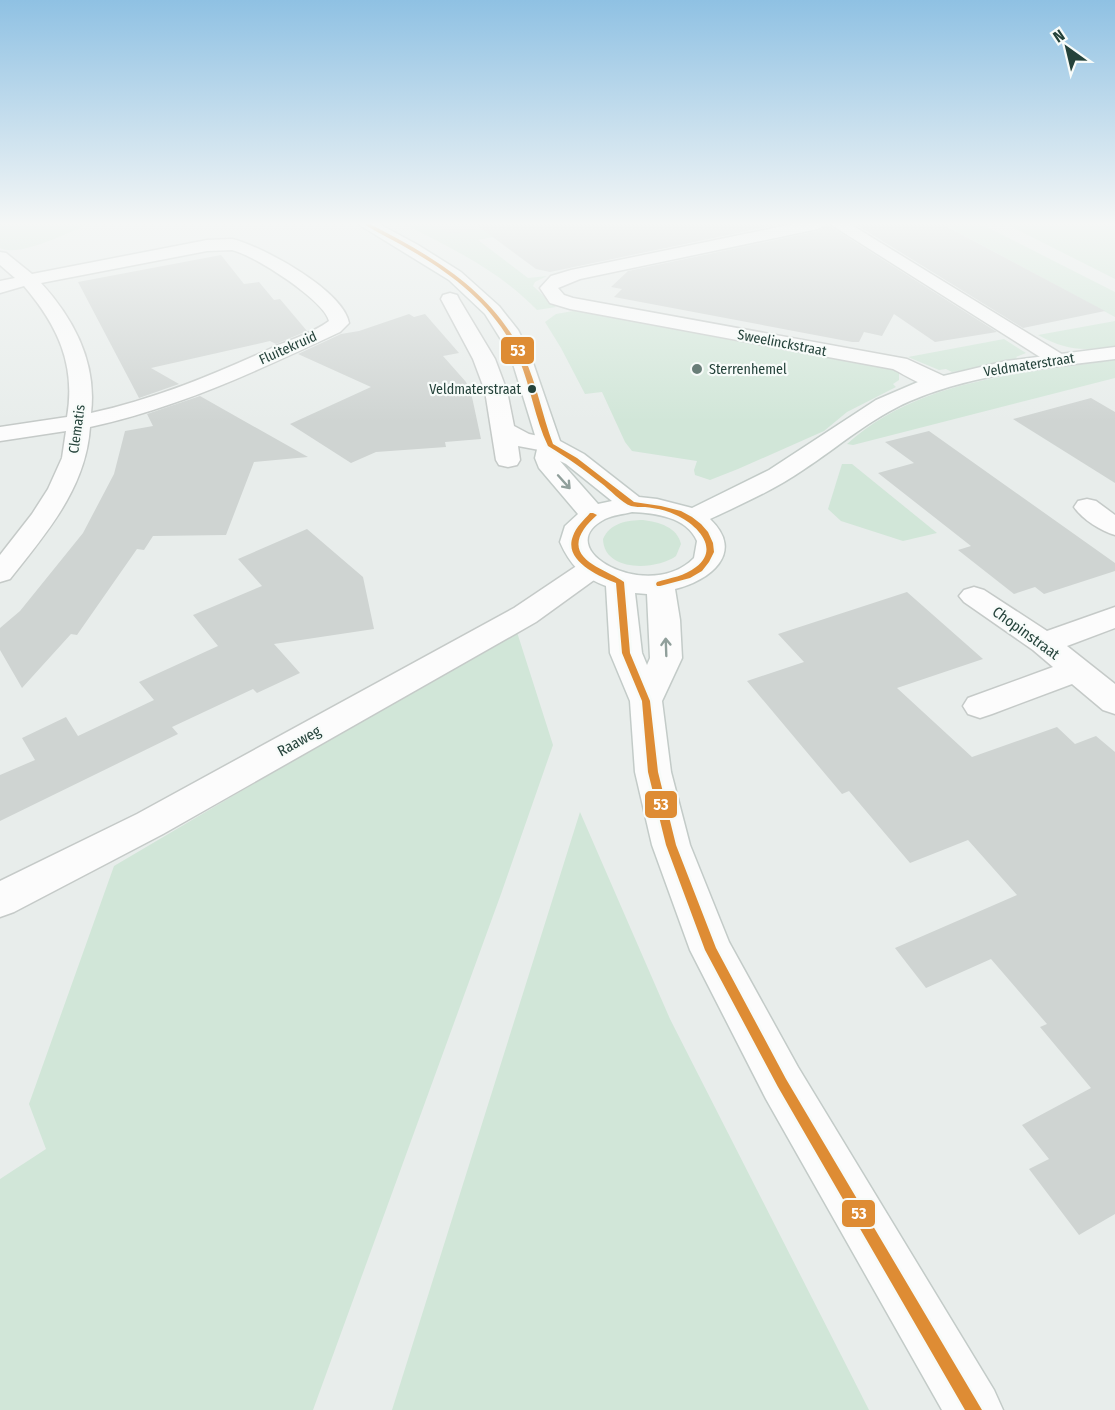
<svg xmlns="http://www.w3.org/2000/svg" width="1115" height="1410" font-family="'Fira Sans Condensed',sans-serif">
<rect width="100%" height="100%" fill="#e8edeb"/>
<polygon fill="#d6dedb" points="416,224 522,224 447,238"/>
<g fill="#d1e6d8">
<path d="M0 224H89C69 232 19 258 0 248Z"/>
<path d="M404 224H428L452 234 506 224H557L478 240 528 278 547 276 535 282 533 286 556 307 537 310C501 272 450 247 404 224Z"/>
<polygon points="943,224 981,224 1115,292 1115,317"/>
<polygon points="1006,224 1115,224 1115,279"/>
<polygon points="573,311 611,314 899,371 899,380 893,384 896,387 847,412 824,431 738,469 710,480 695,475 694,470 697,461 632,451 625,442 602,392 585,394 561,348 545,322 556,314"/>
<path d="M1115 321V346C1084 351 1067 351 1038 335Z"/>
<polygon points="1004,339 1026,353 1016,357 1020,361 952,372 946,369 939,370 908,357"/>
<path d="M1115 360V378L853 445 847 444C920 378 1022 374 1115 360Z"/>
<polygon points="842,464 852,464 937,533 903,541 841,521 828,509"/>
<path d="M643 520C659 522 677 527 681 544L676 556C657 570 604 573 603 539 610 523 627 520 643 520Z"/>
<polygon points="516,629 553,745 501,894 313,1410 0,1410 0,1179 46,1149 29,1104 114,866"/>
<polygon points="580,812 670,1019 869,1410 392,1410"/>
</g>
<g fill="#cfd4d2">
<polygon points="475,224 781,224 550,272 536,269"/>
<polygon points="855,224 942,224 1105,311 1023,328"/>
<polygon points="828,225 997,332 935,342 894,314 882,336 864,332 859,342 852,342 614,297 622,289 611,287 628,271 818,231"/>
<polygon points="221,255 244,284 259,282 274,300 280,299 307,331 276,344 270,341 151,368 179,384 139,398 78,282"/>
<polygon points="409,314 414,317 425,314 459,353 443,356 466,382 472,397 481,439 445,442 446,447 376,452 351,463 290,424 371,387 298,354 341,334 359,331"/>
<polygon points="200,396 308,457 254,462 226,535 153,536 144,550 137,549 77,635 71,634 22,688 0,650 0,628 20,611 83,533 114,474 125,431 153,426 147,414"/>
<polygon points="1091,398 1115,412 1115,483 1013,419"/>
<polygon points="929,431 1115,563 1115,571 1044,594 1035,587 1014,594 958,550 971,546 878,473 914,463 885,442"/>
<polygon points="307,529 363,577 374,629 274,644 300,673 257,693 253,689 172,727 178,734 0,821 0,775 35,760 22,738 66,717 78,736 154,700 139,682 218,646 193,615 262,586 238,559"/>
<polygon points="907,592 983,659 897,688 972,757 1057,727 1075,744 1096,736 1115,752 1115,1214 1079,1235 1029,1169 1049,1159 1022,1125 1091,1088 1040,1027 1047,1024 991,959 926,988 895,948 1017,895 968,840 910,863 849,791 842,794 747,681 804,662 778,634"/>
</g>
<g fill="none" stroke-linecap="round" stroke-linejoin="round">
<defs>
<g id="street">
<path d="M793 224H826L818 229 580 279 558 288 564 295 573 298 907 359 946 377 949 382 946 387C928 391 909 377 893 369L570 309 550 303 540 288 551 276 571 270Z"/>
<polygon points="830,224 850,224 1065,356 1069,360 1065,364 1058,366 1051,364"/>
<path d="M232 239C262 246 343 290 349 323L340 332C259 370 178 408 90 427 86 488 47 532 10 579L0 582V555L32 514 48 489 62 458 66 431 0 441V427L67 417C76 365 58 326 24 286L0 293V281L15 278 0 265V252L6 253 32 274 207 240ZM232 250C254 255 324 300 329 321 313 333 292 339 274 347 215 374 155 399 91 413 97 363 74 319 41 283L207 251Z"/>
<polygon points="450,293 457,295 459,299 495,359 507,391 514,426 529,434 558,440 562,445 558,450 550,452 518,446 520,460 517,465 508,467 499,465 496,460 485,391 473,359 441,299 443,295"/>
<path d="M1087 499 1096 501 1115 515V535C1101 531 1082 519 1074 507L1078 501Z"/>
<polygon points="591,560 601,563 605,569 601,575 536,622 163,834 14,912 0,917 0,881 137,814 514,608 581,563"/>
<polygon points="974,587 984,590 1047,631 1115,607 1115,628 1067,646 1115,684 1115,714 1103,710 1072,684 992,714 980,718 968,714 963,706 968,698 1053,667 1033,650 964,602 959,596 964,590"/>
</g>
<path id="secondary" d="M358 224H379L418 245 461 272 499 306 518 330 530 354 560 441 584 454 639 497 657 499 692 508 769 470 876 400 918 382 1006 361 1115 347V359C1046 368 975 373 910 401 871 418 838 447 803 470 774 490 742 504 710 519 746 553 709 581 675 589L680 620 682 658 662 701 671 772 690 845 729 942 798 1067 994 1390 1003 1410H942L766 1099 690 950 652 845 635 772 630 701 610 653 606 586C582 577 570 565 560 542L565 526 578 514 539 468 535 458 538 445 510 354 485 314 449 280ZM560 461 566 464 612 501 598 504ZM632 512C655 513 687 517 697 541L694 558C649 604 547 549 605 519 613 515 624 514 632 512ZM635 593 647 594 650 658 647 665 642 653Z"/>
</defs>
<use href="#street" stroke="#c5cac8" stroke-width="3"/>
<use href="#secondary" stroke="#c3cbc8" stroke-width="3"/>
<use href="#street" fill="#fcfcfc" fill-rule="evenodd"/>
<use href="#secondary" fill="#fcfcfc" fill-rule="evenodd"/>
<defs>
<g id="bus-1">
<path d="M364 224H370C432 256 493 291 524 357 537 384 542 415 553 444L577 458 634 502 661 506 681 511 692 517 701 524 708 532 713 543 714 552 709 562 702 571 690 578 660 586H657L656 584 657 582C670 578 685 576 696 567 721 548 696 524 676 515 666 510 655 508 645 507 640 507 635 507 631 506 622 503 609 489 601 483 583 469 568 458 548 446 535 419 531 388 519 359 498 310 457 277 412 251 396 241 379 234 364 224Z"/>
<path d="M590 513H593L597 515C592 520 587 524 584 529 563 560 607 569 624 582L630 653 650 701 658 772 676 845 716 948 786 1079 982 1410H965L778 1087 705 950 666 845 648 772 642 701 622 653 616 583C599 576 563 561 573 536 576 527 584 520 590 513Z"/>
</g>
</defs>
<use href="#bus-1" stroke="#f7fbf9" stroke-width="5"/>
<use href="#bus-1" fill="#de8c34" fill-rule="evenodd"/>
</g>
<defs><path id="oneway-shaft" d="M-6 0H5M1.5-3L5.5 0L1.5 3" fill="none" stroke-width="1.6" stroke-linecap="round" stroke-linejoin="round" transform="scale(1.5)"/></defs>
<g stroke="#909f9b">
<use href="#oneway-shaft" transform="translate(564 482) rotate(48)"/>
<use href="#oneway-shaft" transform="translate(666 647) rotate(-92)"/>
</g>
<linearGradient id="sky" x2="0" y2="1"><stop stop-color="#8fc1e3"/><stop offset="0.53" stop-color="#f5f7f6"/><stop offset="1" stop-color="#f5f7f6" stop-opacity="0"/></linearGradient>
<rect width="1115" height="422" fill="url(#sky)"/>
<circle fill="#697e78" stroke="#f7fbf9" stroke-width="2" cx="697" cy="369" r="6"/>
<circle fill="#24423a" stroke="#f7fbf9" stroke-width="2" cx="532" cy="389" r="5"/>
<g text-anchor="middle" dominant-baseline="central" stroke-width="4.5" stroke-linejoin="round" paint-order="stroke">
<g font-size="14" fill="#24423a" stroke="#f7fbf9">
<text transform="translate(782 343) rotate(11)">Sweelinckstraat</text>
<text transform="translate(288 348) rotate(-24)">Fluitekruid</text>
<text transform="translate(1029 365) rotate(-9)">Veldmaterstraat</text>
<text transform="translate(77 429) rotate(-82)">Clematis</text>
</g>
<g font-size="14" fill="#24423a" stroke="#f7fbf9" text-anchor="start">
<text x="709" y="369">Sterrenhemel</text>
</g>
<g font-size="14" fill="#24423a" stroke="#f7fbf9" text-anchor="end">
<text x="521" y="389">Veldmaterstraat</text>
</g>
<g font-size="15" fill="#24423a" stroke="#f7fbf9">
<text transform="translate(1026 633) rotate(36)">Chopinstraat</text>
<text transform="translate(299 741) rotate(-29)">Raaweg</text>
</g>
</g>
<g stroke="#f7fbf9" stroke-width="2">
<rect x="500" y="336" width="35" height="29" rx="6" fill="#de8c34"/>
<rect x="644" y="790" width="34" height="29" rx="6" fill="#de8c34"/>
<rect x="841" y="1199" width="35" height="29" rx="6" fill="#de8c34"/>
</g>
<g font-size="16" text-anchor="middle" font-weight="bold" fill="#fff">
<text x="518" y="356">53</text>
<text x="661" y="810">53</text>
<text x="859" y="1219">53</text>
</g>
<g transform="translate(1067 48) rotate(326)" stroke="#f7fbf9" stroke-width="4.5" paint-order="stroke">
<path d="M0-4.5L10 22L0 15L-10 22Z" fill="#24423a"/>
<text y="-9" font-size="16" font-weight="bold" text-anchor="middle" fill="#24423a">N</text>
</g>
</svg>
